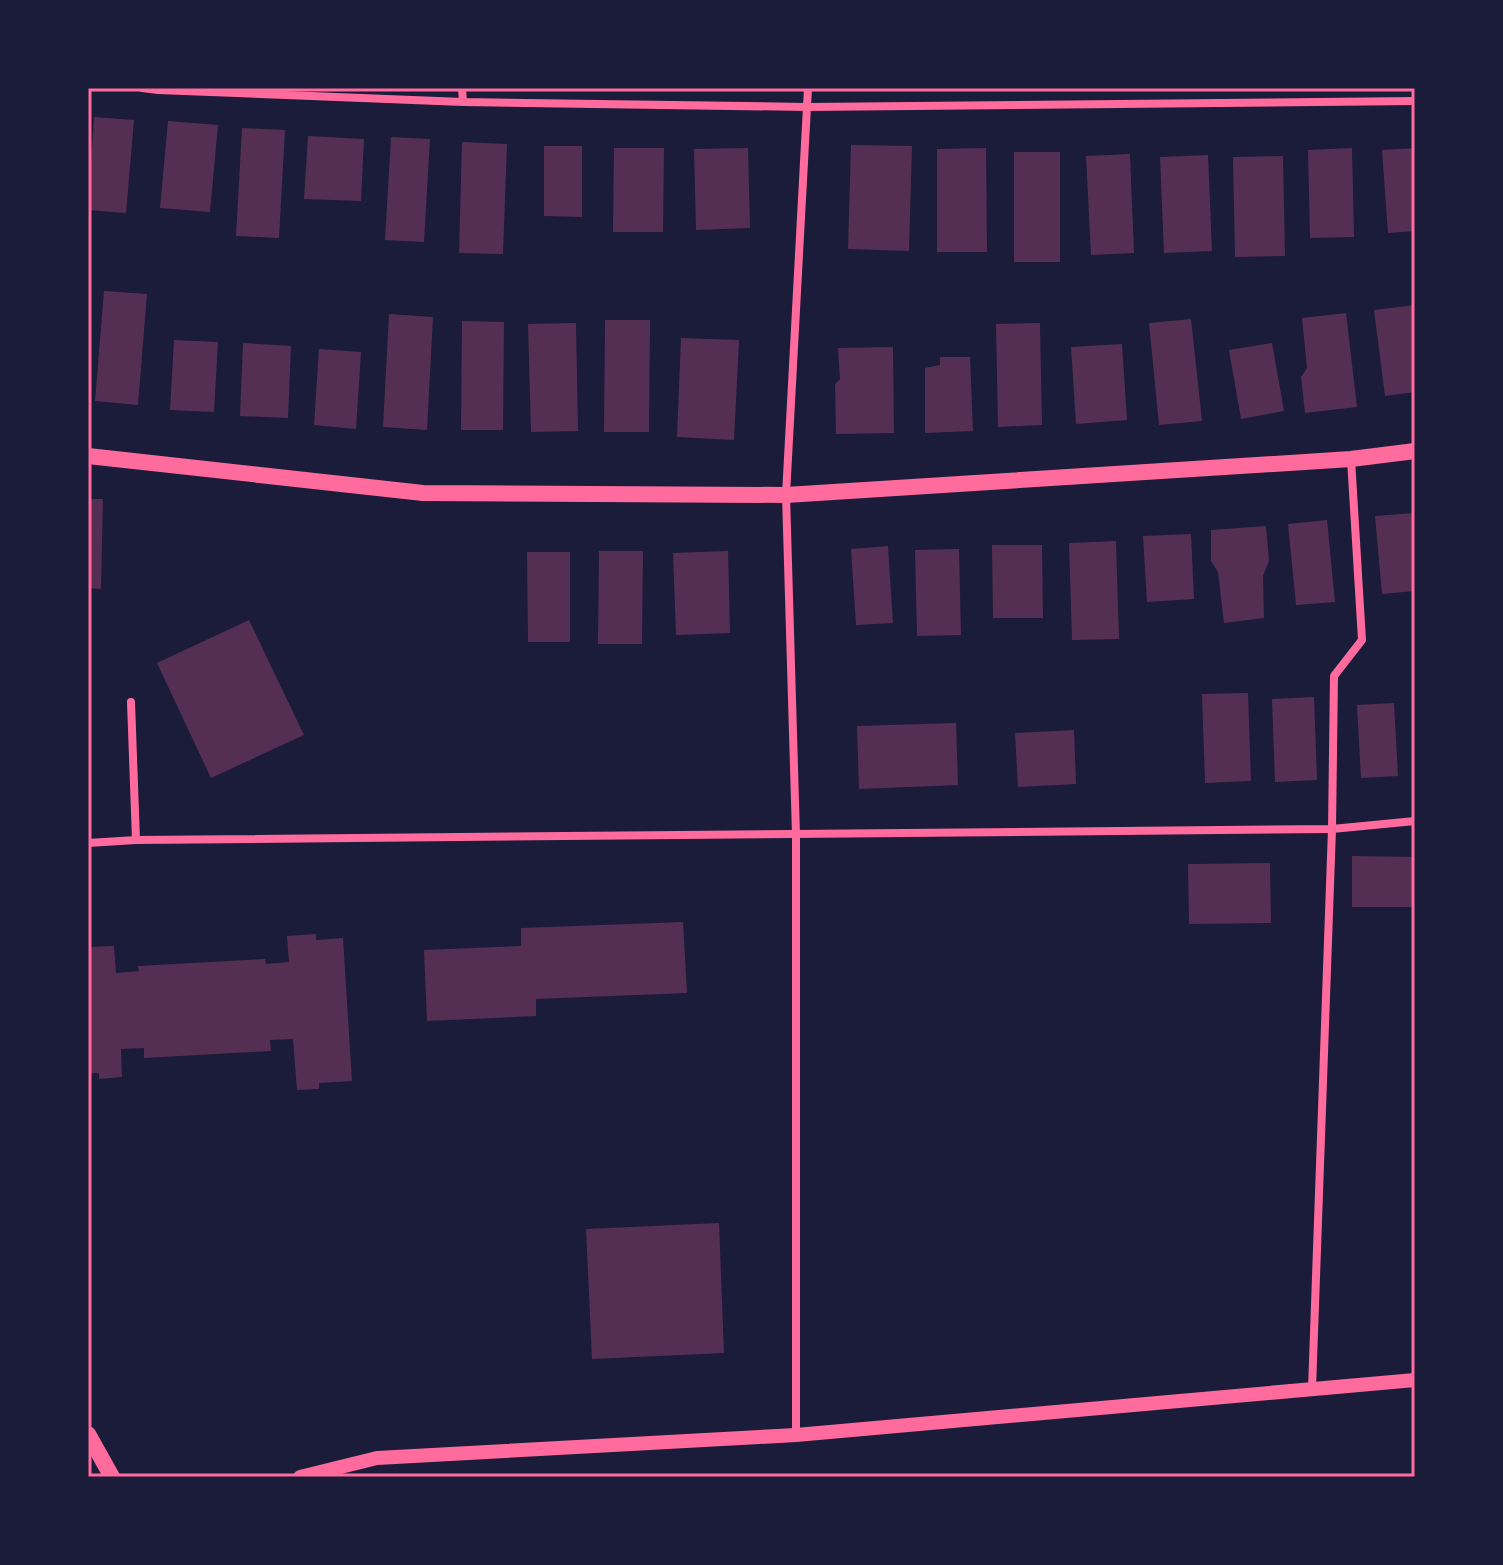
<svg xmlns="http://www.w3.org/2000/svg" width="1503" height="1565" font-family="'PT Sans Narrow',sans-serif">
<rect width="100%" height="100%" fill="#1b1b3a"/>
<g fill="#542f53">
<polygon points="94,117 134,120 126,213 88,210"/>
<polygon points="168,121 218,125 210,212 160,208"/>
<polygon points="242,128 285,130 279,238 236,236"/>
<polygon points="308,136 364,139 361,201 304,199"/>
<polygon points="391,137 430,139 424,242 385,240"/>
<polygon points="462,142 507,144 503,254 459,253"/>
<polygon points="851,145 912,146 909,251 848,249"/>
<polygon points="544,146 582,146 582,217 544,216"/>
<polygon points="614,148 664,148 663,232 613,232"/>
<polygon points="748,148 750,228 696,230 694,149"/>
<polygon points="986,148 987,252 937,252 937,149"/>
<polygon points="1352,148 1354,237 1310,238 1308,150"/>
<polygon points="1415,148 1415,231 1388,233 1382,150"/>
<rect x="1014" y="152" width="46" height="110"/>
<polygon points="1130,154 1134,253 1091,255 1086,156"/>
<polygon points="1208,155 1212,251 1164,253 1160,157"/>
<polygon points="1283,156 1285,256 1235,257 1233,157"/>
<polygon points="104,291 147,294 138,405 95,401"/>
<polygon points="1415,305 1415,392 1385,396 1374,310"/>
<polygon points="1346,313 1357,407 1305,413 1301,377 1307,368 1302,318"/>
<polygon points="389,314 433,317 427,430 383,427"/>
<polygon points="1191,319 1202,421 1159,425 1149,323"/>
<polygon points="605,320 650,320 649,432 604,432"/>
<polygon points="462,321 504,322 503,430 461,430"/>
<polygon points="576,323 578,431 531,432 528,324"/>
<polygon points="1040,323 1042,425 998,427 996,324"/>
<polygon points="681,338 739,340 734,440 677,437"/>
<polygon points="174,340 218,342 214,412 170,410"/>
<polygon points="243,343 291,346 288,418 240,416"/>
<polygon points="1272,343 1284,411 1241,419 1229,350"/>
<polygon points="1122,344 1127,420 1076,424 1071,347"/>
<polygon points="893,347 894,433 836,434 835,384 840,379 838,348"/>
<polygon points="319,349 361,352 356,429 314,425"/>
<polygon points="940,357 970,357 973,431 925,433 925,368 940,365"/>
<polygon points="88,499 103,499 101,589 88,588"/>
<polygon points="1414,513 1415,591 1382,594 1375,516"/>
<polygon points="1327,520 1335,602 1296,605 1288,524"/>
<polygon points="1266,526 1269,561 1263,576 1264,618 1224,623 1218,572 1211,561 1211,530"/>
<polygon points="1191,534 1194,599 1147,602 1143,536"/>
<polygon points="1116,541 1119,639 1072,640 1069,543"/>
<polygon points="992,545 1042,545 1043,618 993,618"/>
<polygon points="888,546 893,623 856,625 851,549"/>
<polygon points="959,549 961,635 917,636 915,550"/>
<polygon points="599,551 643,551 642,644 598,644"/>
<polygon points="728,551 730,633 676,635 673,553"/>
<polygon points="527,552 570,552 570,642 528,642"/>
<polygon points="249,620 304,735 211,778 157,663"/>
<polygon points="1248,693 1251,781 1205,783 1202,694"/>
<polygon points="1314,697 1317,780 1275,782 1272,699"/>
<polygon points="1394,703 1398,776 1361,778 1357,705"/>
<polygon points="956,723 958,785 859,789 857,726"/>
<polygon points="1074,730 1076,784 1018,787 1015,733"/>
<polygon points="1352,856 1415,857 1415,907 1352,907"/>
<polygon points="1270,863 1271,923 1189,924 1188,864"/>
<polygon points="683,922 687,993 536,999 536,1016 427,1021 424,950 521,946 521,928"/>
<polygon points="316,934 316,940 343,938 352,1081 319,1083 319,1089 297,1090 293,1039 270,1040 271,1051 144,1058 144,1048 121,1049 122,1077 99,1079 99,1073 88,1073 88,947 114,946 116,973 139,971 138,966 265,959 266,964 289,962 287,936"/>
<polygon points="719,1223 724,1353 592,1359 586,1229"/>
</g>
<g fill="none" stroke-linecap="round" stroke-linejoin="round">
<g stroke="#ff6b9d" stroke-width="8">
<polyline points="142,88 158,90 463,102 807,107 1415,101"/>
<polyline points="462,88 463,102"/>
<polyline points="131,702 136,840"/>
<polyline points="88,843 136,840 1332,829 1415,821"/>
<polyline points="1312,1389 1332,829 1334,676 1362,640 1351,459"/>
<polyline points="796,1435 796,835 786,495 808,88"/>
</g>
<polyline stroke="#ff6b9d" stroke-width="14" points="300,1477 377,1458 796,1435 1415,1380"/>
<g stroke="#ff6b9d" stroke-width="16">
<polyline points="88,456 423,493 786,495 1351,459 1415,451"/>
<polyline points="88,1434 112,1477"/>
</g>
</g>
<rect width="1503" height="1565" fill="none" stroke="#1b1b3a" stroke-width="180"/>
<rect x="90" y="90" width="1323" height="1385" fill="none" stroke="#ff6b9d" stroke-width="3"/>
</svg>
